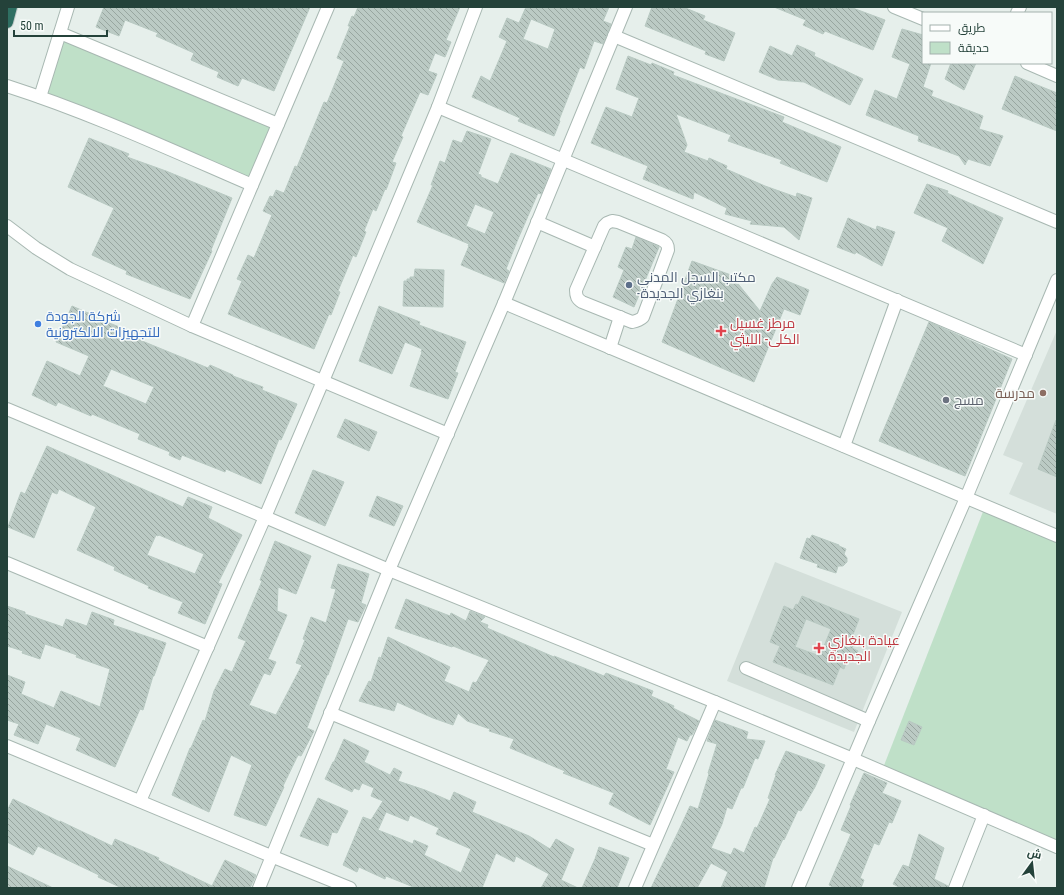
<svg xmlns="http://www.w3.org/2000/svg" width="1064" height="895" font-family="'Roboto Condensed',Cairo,sans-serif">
<defs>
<pattern id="building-back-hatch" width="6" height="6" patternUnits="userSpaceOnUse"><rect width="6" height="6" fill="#bbcac4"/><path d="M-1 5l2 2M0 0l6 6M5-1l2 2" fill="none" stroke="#98a6a0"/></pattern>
</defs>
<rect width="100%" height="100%" fill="#e6efeb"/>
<g fill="#d4dfda">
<polygon points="1057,330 1057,514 1009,494 1023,463 1003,455"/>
<polygon points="775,562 902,612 854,732 727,681"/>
</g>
<g fill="#bfe0c8">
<polygon points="61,34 280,125 254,186 42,97"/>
<polygon points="986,504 1057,533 1057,844 883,768"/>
</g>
<g fill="url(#building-back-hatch)" stroke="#b8c9c2" fill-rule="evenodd">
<polygon points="104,7 310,7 274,91 242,78 238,86 217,77 219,72 191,60 194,53 156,36 158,33 125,20 119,36 96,27"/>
<polygon points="358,7 460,7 446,40 451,42 445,57 435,53 428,71 437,74 428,95 420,92 401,136 403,137 392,162 396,163 386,190 385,189 376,211 373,209 364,231 366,232 356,257 353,255 338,291 340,292 331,315 329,314 314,349 228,314 242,281 237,279 248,255 254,258 272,215 263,211 270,196 273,197 276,190 284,193 295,166 297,167 324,102 327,103 344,61 337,58 350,26 348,26 352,16 354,17"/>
<path d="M526 7H609L603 21 611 24 603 44 594 41 584 69 580 67 559 120 560 121 554 136 518 121 520 118 472 97 481 76 490 81 507 41 499 37 507 18 519 23ZM531 19 555 29 548 49 523 39Z"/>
<polygon points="652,7 683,7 705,16 703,20 735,33 724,61 705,54 706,51 645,26"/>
<polygon points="774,7 850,7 885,20 873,50 825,31 823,34 803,25 806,20"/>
<polygon points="902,29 923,35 923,63 931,63 923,87 933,91 931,96 983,116 979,129 1003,136 990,166 968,159 965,165 959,156 918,141 919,136 866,115 875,90 897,99 910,64 892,57"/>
<polygon points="797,45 815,53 814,56 863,79 850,105 804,82 778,80 759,72 770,46 792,56"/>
<polygon points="628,56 651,65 652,63 674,72 673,75 784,117 782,122 841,147 827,182 780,163 782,160 728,141 731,135 676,114 687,145 684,152 708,161 709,158 727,166 726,169 765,186 796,197 797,193 812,198 799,240 784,227 750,224 752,221 725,214 727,208 694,192 693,199 643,179 648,166 591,143 606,107 632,117 639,98 616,89"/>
<polygon points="951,63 976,63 964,90 945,79"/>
<polygon points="1015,76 1057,93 1057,131 1002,109"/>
<path d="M467 131 491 139 478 174 481 175V177L498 184 511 153 551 169 541 194 538 193 518 239 506 269 509 271 504 283 461 265 469 246H468L469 244 417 222 433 185H431L440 161 445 163 453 140 462 143ZM475 204 494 212 485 234 466 226Z"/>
<polygon points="89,138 129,154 127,157 166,171 232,198 211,250 212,251 190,299 126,274 127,271 92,255 114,208 68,187"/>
<polygon points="927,184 948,191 947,193 1003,218 983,264 942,241 948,228 914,213"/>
<polygon points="848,218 876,230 877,226 895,232 882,266 856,252 855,254 837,247"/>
<polygon points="636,237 659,247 634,307 613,297 624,270 618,267 626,247 632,249"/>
<polygon points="692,261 731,275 760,311 772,284 777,277 809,290 800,315 784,309 754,382 662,342"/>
<polygon points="415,269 444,270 443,307 403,306 404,281 407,281 407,279 410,279 410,277 414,277"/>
<path d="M72 306 95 316 94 317 127 330 125 334 208 368 210 365 233 375V376L263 387 262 390 297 404 281 440 279 439 261 484 226 469 225 472 182 455 180 460 169 455 170 452 138 439 140 434 92 414 91 416 58 402 56 406 32 395 47 361 80 376 89 356 56 342ZM111 369 154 387 146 404 103 386Z"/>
<polygon points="379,306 420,322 419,325 466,342 455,372 458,373 448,399 410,386 422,352 421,352 422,349 405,342 392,374 359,361"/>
<polygon points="929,322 1012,359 965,476 879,441"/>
<polygon points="345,419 377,432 369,451 337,437"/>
<polygon points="1056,420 1057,421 1057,477 1038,469"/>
<path d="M47 446 183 507 188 497 212 507 208 518 242 535 218 583 222 584 205 624 178 613 183 602 148 588 149 586 114 570 115 567 77 550 96 507 59 489 57 494 52 492 34 538 8 527 21 492 25 494ZM156 535 158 536 159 535 204 554 195 574 147 555Z"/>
<polygon points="313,470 344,482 325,526 295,513"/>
<polygon points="377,496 403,506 394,526 369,516"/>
<polygon points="812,535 839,545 839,546 846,549 844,554 847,558 847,562 843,566 838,566 836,573 817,567 818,564 800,558 807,538 810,539"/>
<polygon points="275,541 311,556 296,594 278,587 277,611 287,615 268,659 276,662 270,675 264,673 249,705 276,715 302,665 296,663 305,640 303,639 311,617 326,623 336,589 331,588 338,564 369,574 361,603 366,605 358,622 348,619 328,675 327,675 307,728 314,731 301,756 298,755 283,786 284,787 266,826 234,815 252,765 231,755 209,812 172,795 190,748 191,748 203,720 205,721 214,691 225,669 232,672 246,641 238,638 262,581 260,580"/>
<path d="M802 596 859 619 852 637 856 639 852 648 858 651 853 662 847 660 844 669 840 667 833 685 773 662 780 646 770 642 784 606 793 610 796 604 798 605ZM806 619 831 629 820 656 795 647Z"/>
<polygon points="406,599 450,616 451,613 466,621 470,611 485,617 480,622 488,625 487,628 554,657 554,656 604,676 606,673 653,691 651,696 674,706 673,708 699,721 692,735 690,735 687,741 678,737 666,769 674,772 650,825 609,804 614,793 563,773 565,771 510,748 514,739 489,731 490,729 467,721 458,713 453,725 433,718 397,702 394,711 359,701 369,681 371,682 379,657 381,658 388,637 450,667 444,681 469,692 473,682 476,683 489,660 453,646 452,647 395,628"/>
<polygon points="7,606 25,612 25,614 63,627 66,619 87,626 92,612 114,620 113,625 166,643 154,676 153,676 143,710 140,709 115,767 76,750 81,738 46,724 38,744 14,735 19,724 7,720 7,675 25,682 21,694 54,708 61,691 100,707 110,669 76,657 77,655 45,644 40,659 22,653 23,651 7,646"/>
<polygon points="715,720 748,732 746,739 765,741 758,759 755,758 743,788 741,788 732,809 727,807 722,824 711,848 731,855 734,848 744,853 755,827 757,828 770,799 768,798 776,775 775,775 786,751 825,765 815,787 801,811 798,810 784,840 783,839 774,858 773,858 764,888 721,888 728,872 711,863 697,888 651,888 680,828 690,806 698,809 709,774 708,773 717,744 707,741"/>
<polygon points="909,721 922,727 914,745 901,740"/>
<path d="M344 739 369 751 364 762 390 775 394 768 402 772 398 781 425 790 450 801 454 792 476 802 472 812 529 836 550 849 556 839 574 849 561 880 578 888H541L549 874 516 856 514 862 496 853 482 888H416L386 876 385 879 359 867 357 872 343 865 363 817 371 820 383 801 371 796 374 788 362 783 359 790 354 788 352 792 325 779 333 762H334ZM386 812 408 821 410 815 439 828 436 834 471 849 461 873 424 855 428 846 414 840 413 844 378 830Z"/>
<polygon points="864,773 887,783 882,793 901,801 892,823 889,822 879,845 874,843 860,878 864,880 861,888 835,888 829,885 851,834 841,830 851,806 850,805"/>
<polygon points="318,798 348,811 337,833 332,832 328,846 300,836"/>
<polygon points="13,799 60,822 60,821 112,846 115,839 159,858 158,860 212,886 225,860 256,875 250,888 122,888 98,877 99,875 38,846 33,855 7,842 7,811"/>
<polygon points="919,834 944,848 934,879 948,886 948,888 901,888 893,884 903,865 909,867"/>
<polygon points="599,847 629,858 617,888 582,888 595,859"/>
<polygon points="7,866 53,888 7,888"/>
</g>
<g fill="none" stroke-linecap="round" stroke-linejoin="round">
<defs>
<g id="minor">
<polyline points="894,7 923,19"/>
<polyline points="1017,13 1020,7"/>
<polyline points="60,33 278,124"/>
<polyline points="614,36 1057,222"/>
<polyline points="1027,63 1057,76"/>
<path d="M7 86C91 113 171 150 252 185"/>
<polyline points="40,97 68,7"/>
<polyline points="438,107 1026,355"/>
<path d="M612 221 618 222 662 240C667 243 668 245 668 250L643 317C640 320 637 321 632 322L582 302C577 299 576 296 576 290L604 226 607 223Z"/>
<polyline points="537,222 595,247"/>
<polyline points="7,226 36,248 70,269 192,326 448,434"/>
<polyline points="504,303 1057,536"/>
<polyline points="192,326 328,7"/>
<polyline points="610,348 620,317"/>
<polyline points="7,409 265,517 389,570 715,702 635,888"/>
<polyline points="844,446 897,300"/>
<polyline points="7,563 208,647"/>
<polyline points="746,668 869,721"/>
<polyline points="715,702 853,759 1057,847"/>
<polyline points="330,713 653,845"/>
<polyline points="7,746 271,856 350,888"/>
<polyline points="140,801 265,517 323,381 438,107 476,7"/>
<polyline points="259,888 389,570 504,303 626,7"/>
<polyline points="798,888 869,721 966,498 1057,280"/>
<polyline points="955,888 984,815"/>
</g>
<polyline id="highway" points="7,22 11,7"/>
</defs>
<use href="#minor" stroke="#a8b8b2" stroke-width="14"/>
<use href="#highway" stroke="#c2cac8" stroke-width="14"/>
<use href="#minor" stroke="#fff" stroke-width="12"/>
<use href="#highway" stroke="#2f6f62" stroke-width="12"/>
</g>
<circle fill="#5c6f8a" stroke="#f7fbf9" stroke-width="1.5" cx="629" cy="285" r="4"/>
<circle fill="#3f7fe0" stroke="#f7fbf9" stroke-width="1.5" cx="38" cy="324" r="4"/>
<g fill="#e0444e" stroke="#f7fbf9" stroke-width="1.5">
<path d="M719 325h4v4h4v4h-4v4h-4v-4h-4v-4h4z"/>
<path d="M817 642h4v4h4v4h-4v4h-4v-4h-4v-4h4z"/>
</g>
<circle fill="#8d6e63" stroke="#f7fbf9" stroke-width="1.5" cx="1043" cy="393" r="4"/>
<circle fill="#6b7280" stroke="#f7fbf9" stroke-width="1.5" cx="946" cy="400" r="4"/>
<g text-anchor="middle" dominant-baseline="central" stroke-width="3" stroke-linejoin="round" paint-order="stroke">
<g font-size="14" fill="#4e5e75" stroke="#f7fbf9" text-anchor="start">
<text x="637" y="277">مكتب السجل المدني<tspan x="637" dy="16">-بنغازي الجديدة</tspan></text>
</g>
<g font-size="14" fill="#366cbe" stroke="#f7fbf9" text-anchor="start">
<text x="46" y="316">شركة الجودة<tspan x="46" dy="16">للتجهيزات الالكترونية</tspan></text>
</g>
<g font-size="14" fill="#be3a42" stroke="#f7fbf9" text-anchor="start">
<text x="730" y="323">مرطز غسيل<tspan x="730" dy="16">الكلى- الليثي</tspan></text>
<text x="828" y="640">عيادة بنغازي<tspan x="828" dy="16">الجديدة</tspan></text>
</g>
<g font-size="14" fill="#785e54" stroke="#f7fbf9" text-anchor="end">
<text x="1035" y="393">مدرسة</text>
</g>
<g font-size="14" fill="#5b616d" stroke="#f7fbf9" text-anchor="start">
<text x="954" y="400">مسج</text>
</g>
</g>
<rect width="1064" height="895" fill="none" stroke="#24423a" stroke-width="16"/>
<rect x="922" y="12" width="130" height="52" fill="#f7fbf9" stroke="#a3b1ad"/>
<rect x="930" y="25" width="20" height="6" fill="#ffffff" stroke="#a3b1ad"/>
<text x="958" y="32" font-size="12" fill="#24423a">طريق</text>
<rect x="930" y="42" width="20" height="12" fill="#bfe0c8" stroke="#a3b1ad"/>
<text x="958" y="52" font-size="12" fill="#24423a">حديقة</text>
<g transform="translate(1032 863) rotate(15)" stroke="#f7fbf9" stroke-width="3" paint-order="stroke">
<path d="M0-3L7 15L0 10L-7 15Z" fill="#24423a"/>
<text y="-6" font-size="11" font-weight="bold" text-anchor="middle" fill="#24423a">ش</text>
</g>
<path d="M14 30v6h93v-6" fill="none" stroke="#24423a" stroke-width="2"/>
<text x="20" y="30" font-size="12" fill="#24423a" stroke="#f7fbf9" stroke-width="3" paint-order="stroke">50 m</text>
</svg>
